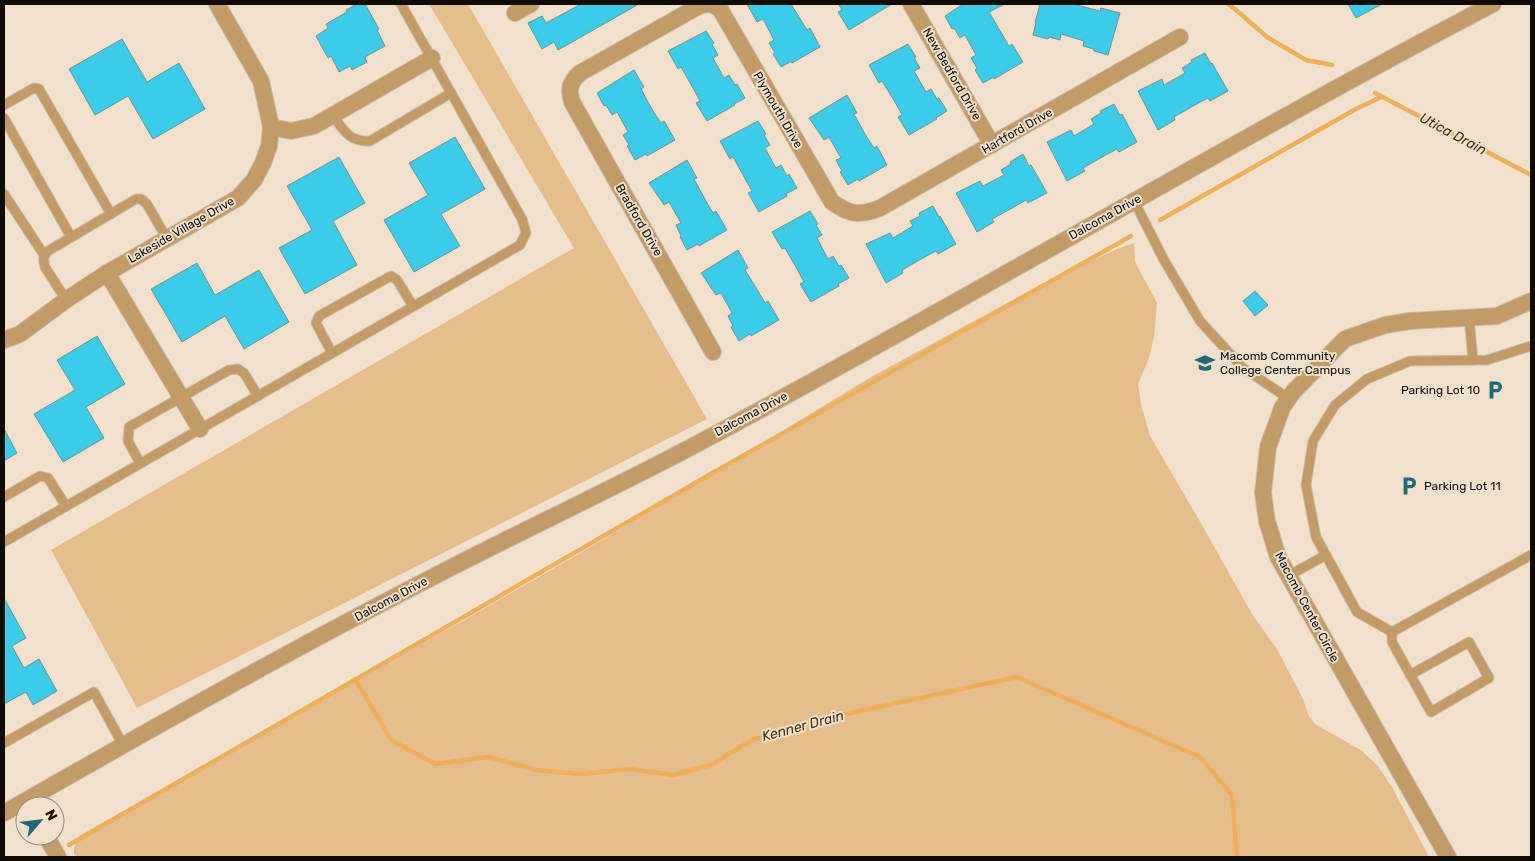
<svg xmlns="http://www.w3.org/2000/svg" width="1535" height="861" font-family="Rubik,sans-serif">
<rect width="100%" height="100%" fill="#f1e0cb"/>
<g fill="#e5bd8c">
<polygon points="429,4 468,4 707,419 137,708 51,550 574,248"/>
<polygon points="1134,243 1135,262 1157,303 1154,337 1149,358 1138,384 1141,404 1150,436 1198,518 1252,614 1277,649 1303,699 1309,716 1315,724 1362,751 1377,765 1392,787 1429,857 77,857 74,854 74,847 79,836 466,619 604,539 871,377 1049,280 1117,249"/>
</g>
<g fill="none" stroke-linecap="round" stroke-linejoin="round">
<g stroke="#ecaf5c" stroke-width="4.5">
<polyline points="1228,4 1235,9 1267,37 1306,60 1332,65"/>
<polyline points="1375,93 1531,175"/>
<polyline points="1160,220 1356,109 1381,97"/>
<polyline points="356,680 391,740 435,764 488,757 537,770 581,774 630,769 673,775 711,765 754,739 785,734 809,722 1017,677 1200,757 1232,795 1237,857"/>
<polyline points="69,845 709,475 1131,236"/>
</g>
</g>
<g fill="#3dcce7" stroke="#769299">
<polygon points="357,4 365,4 379,29 377,30 385,46 365,57 367,62 352,70 350,66 339,72 331,56 328,58 316,36 328,28 326,24 347,12 346,10"/>
<polygon points="581,4 639,4 558,50 554,42 542,49 528,23 542,16 546,23"/>
<polygon points="747,4 791,4 807,30 810,28 820,47 792,63 792,61 781,67 773,54 775,53 769,43 774,40 763,19 757,22"/>
<polygon points="838,4 892,4 849,30 838,12 842,10"/>
<polygon points="963,4 1005,4 989,12 1009,46 1012,44 1023,62 994,79 994,77 983,83 975,70 977,68 971,58 976,55 965,35 960,38 954,28 952,29 945,16"/>
<polygon points="1040,4 1073,4 1100,11 1101,8 1120,13 1108,55 1094,51 1094,49 1083,46 1084,41 1061,34 1060,40 1049,37 1048,39 1033,35 1036,23 1035,23"/>
<polygon points="1348,4 1382,4 1356,18"/>
<polygon points="706,31 714,43 712,44 718,55 713,58 724,78 729,75 735,85 737,84 745,98 734,104 735,105 707,121 696,103 700,101 693,88 681,67 678,69 668,51"/>
<polygon points="122,39 147,82 179,63 205,109 153,139 128,96 95,115 69,69"/>
<polygon points="908,44 916,57 914,58 920,68 914,71 926,92 931,89 937,99 939,98 947,111 936,118 937,119 909,135 898,117 902,115 895,102 882,81 879,83 869,65"/>
<polygon points="1205,53 1211,64 1212,63 1228,91 1210,101 1208,98 1195,105 1174,117 1175,120 1158,130 1138,91 1162,79 1164,85 1185,73 1182,68 1192,62 1191,60"/>
<polygon points="634,70 644,87 641,89 653,111 661,123 664,121 675,140 647,156 646,154 635,160 627,146 629,145 623,135 628,132 617,112 612,115 606,105 604,106 597,93"/>
<polygon points="847,95 857,113 854,114 866,136 874,148 877,146 887,165 859,181 858,179 848,185 840,172 842,171 836,160 841,158 829,137 824,140 809,118"/>
<polygon points="1114,104 1120,115 1122,114 1137,142 1119,152 1117,149 1104,156 1083,168 1085,171 1067,181 1047,142 1071,130 1074,136 1094,124 1091,119 1101,113 1100,111"/>
<polygon points="758,121 766,134 764,135 770,145 765,148 776,168 781,165 787,176 789,174 797,188 786,194 787,196 759,212 748,193 752,191 733,157 730,159 720,141"/>
<polygon points="455,137 485,189 441,214 460,246 414,272 384,220 428,195 409,163"/>
<polygon points="1023,154 1029,166 1031,165 1047,193 1028,203 1026,200 1014,207 992,219 994,222 977,232 956,193 980,181 983,186 1004,175 1001,170 1011,164 1010,162"/>
<polygon points="339,157 365,203 333,221 357,265 305,294 279,248 312,230 287,186"/>
<polygon points="687,160 697,178 694,179 706,201 713,213 716,211 727,230 699,246 698,244 687,250 680,237 681,236 676,225 681,223 669,202 664,205 649,183"/>
<polygon points="933,206 939,217 940,216 956,244 938,254 936,251 923,258 902,270 903,273 886,283 866,244 890,233 893,238 913,226 910,221 920,216 919,213"/>
<polygon points="810,211 818,224 816,225 822,235 817,238 828,259 833,256 839,266 841,265 849,278 838,284 839,286 811,302 800,284 804,282 797,269 785,248 782,249 772,232"/>
<polygon points="738,250 748,268 745,270 758,291 765,303 768,301 779,320 751,336 750,334 739,341 731,327 733,326 728,316 732,313 721,293 716,295 701,273"/>
<polygon points="197,263 215,295 259,270 289,322 244,349 225,316 182,342 151,289"/>
<polygon points="1255,291 1268,305 1255,316 1243,301"/>
<polygon points="97,336 125,384 86,407 104,438 63,462 34,414 75,390 57,360"/>
<polygon points="4,429 17,453 4,461"/>
<polygon points="4,598 26,638 12,646 24,668 39,659 57,691 33,705 26,692 4,704"/>
</g>
<g fill="none" stroke-linecap="round" stroke-linejoin="round">
<defs>
<g id="lane">
<polyline points="4,105 34,88 39,89 111,214"/>
<path d="M333 116C344 131 350 142 370 141L451 93"/>
<polyline points="4,118 71,237"/>
<polyline points="4,194 44,255"/>
<polyline points="1134,201 1164,260 1200,321 1243,368 1288,398"/>
<path d="M66 300 45 267C43 260 43 256 48 251L136 199H141L147 204 167 239"/>
<polyline points="1469,318 1473,360"/>
<polyline points="1531,346 1487,360 1410,361 1367,379 1335,405 1313,441 1306,485 1316,537 1357,612 1392,632 1531,555"/>
<polyline points="332,353 316,323 319,316 391,276 397,280 413,306"/>
<polyline points="140,463 128,441 129,427 229,370 238,369 244,373 258,396"/>
<polyline points="4,497 40,476 48,478 66,506"/>
<polyline points="4,542 520,245 526,233 522,219 401,4"/>
<polyline points="1288,576 1326,555"/>
<polyline points="1392,632 1392,642 1431,712 1489,678 1469,642 1410,675"/>
<polyline points="4,743 94,692 123,745"/>
</g>
<g id="street">
<path d="M707 4 699 6 580 73C570 82 568 89 572 102L713 352"/>
<path d="M711 4 720 9 832 202C850 215 860 216 880 208L1180 37"/>
<polyline points="911,4 992,145"/>
<polyline points="515,13 531,4"/>
<polyline points="271,127 291,131 314,126 432,58"/>
<polyline points="107,273 200,429"/>
<polyline points="4,340 20,334 66,300 107,273 238,198 254,180 263,163 269,146 271,127 261,81 217,4"/>
<path d="M4 813C144 733 285 653 429 579 517 533 608 491 695 445 964 302 1224 145 1493 4"/>
<polyline points="46,836 58,857"/>
<polyline points="1448,857 1278,557 1267,521 1263,493 1268,447 1282,408 1293,392 1345,339 1385,325 1410,321 1497,316 1531,301"/>
</g>
</defs>
<use href="#lane" stroke="#cdbeab" stroke-width="11"/>
<use href="#street" stroke="#cdbeab" stroke-width="18"/>
<use href="#lane" stroke="#c29b68" stroke-width="9"/>
<use href="#street" stroke="#c29b68" stroke-width="16"/>
</g>
<defs>
<symbol id="university-bare" viewBox="-9 -9 18 18"><path d="M0-5L7-2L0 1L-7-2ZM-4 1L0 2.5L4 1V4Q0 6-4 4Z" fill="#226977" stroke="#f1e0cb" stroke-width="2.5" paint-order="stroke"/></symbol>
<symbol id="parking-bare" viewBox="-9 -9 18 18"><path d="M-3.5-5.5H1a3.5 3.5 0 0 1 0 7H-1V5.5H-3.5ZM-1-3.4V-.6H.8a1.4 1.4 0 0 0 0-2.8Z" fill="#226977" stroke="#f1e0cb" stroke-width="2.5" paint-order="stroke"/></symbol>
</defs>
<g fill-rule="evenodd">
<use href="#university-bare" x="1191" y="349" width="28" height="28"/>
<use href="#parking-bare" x="1481" y="376" width="28" height="28"/>
<use href="#parking-bare" x="1395" y="472" width="28" height="28"/>
</g>
<g text-anchor="middle" dominant-baseline="central" stroke-width="4" stroke-linejoin="round" paint-order="stroke">
<g font-size="12" fill="#110b05" stroke="#f1e0cb">
<text transform="translate(952 74) rotate(60)">New Bedford Drive</text>
<text transform="translate(778 110) rotate(60)">Plymouth Drive</text>
<text transform="translate(1017 131) rotate(-30)">Hartford Drive</text>
<text transform="translate(1105 217) rotate(-29)">Dalcoma Drive</text>
<text transform="translate(639 220) rotate(60)">Bradford Drive</text>
<text transform="translate(181 230) rotate(-30)">Lakeside Village Drive</text>
<text transform="translate(751 414) rotate(-28)">Dalcoma Drive</text>
<text transform="translate(391 599) rotate(-28)">Dalcoma Drive</text>
<text transform="translate(1307 607) rotate(62)">Macomb Center Circle</text>
</g>
<g font-size="12" fill="#110b05" stroke="#f1e0cb" text-anchor="start">
<text x="1220" y="356">Macomb Community<tspan x="1220" dy="14">College Center Campus</tspan></text>
<text x="1480" y="390" text-anchor="end">Parking Lot 10</text>
<text x="1424" y="486">Parking Lot 11</text>
</g>
<g font-size="14" font-style="italic" fill="#49310d" stroke="#f1e0cb">
<text transform="translate(1453 134) rotate(28)">Utica Drain</text>
<text transform="translate(803 726) rotate(-15)">Kenner Drain</text>
</g>
</g>
<rect width="1535" height="861" fill="none" stroke="#110b05" stroke-width="10"/>
<g transform="translate(40 821) rotate(62)"><circle r="24" fill="#f1e0cb" stroke="#978b7c"/>
<path d="M0-4L9 19L0 12L-9 19Z" fill="#226977"/>
<text y="-8" font-size="14" font-weight="bold" text-anchor="middle" fill="#110b05">N</text>
</g>
</svg>
